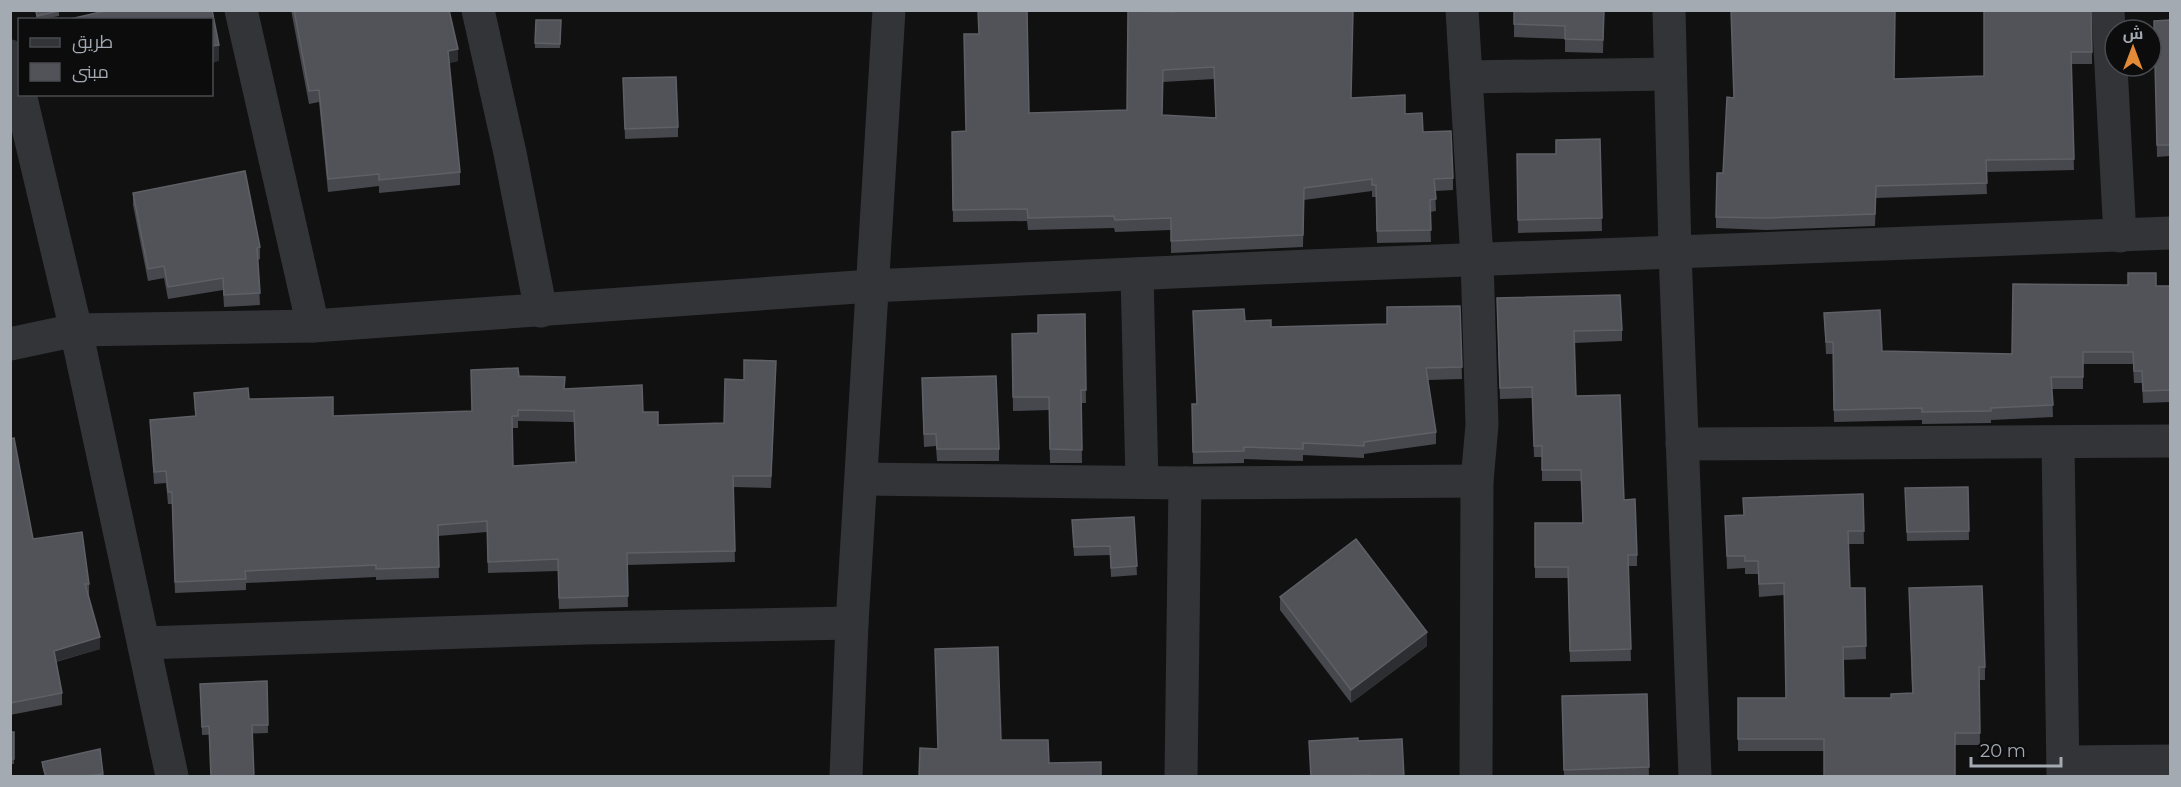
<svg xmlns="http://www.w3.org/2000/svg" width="2181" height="787" font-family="Montserrat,Cairo,sans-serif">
<rect width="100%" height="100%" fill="#111112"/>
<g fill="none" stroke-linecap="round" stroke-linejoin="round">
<g stroke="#323437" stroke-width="33">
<polyline points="241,10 313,326"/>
<polyline points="478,10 510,153 541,311"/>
<polyline points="1462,10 1477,259 1482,425 1477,481 1476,776"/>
<polyline points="1669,10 1675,252 1695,776"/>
<polyline points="2108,10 2120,236"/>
<polyline points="10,56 20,92"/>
<polyline points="1466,77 1670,74"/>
<polyline points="20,94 76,330 172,776"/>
<polyline points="1137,274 1142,481"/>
<polyline points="10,344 76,330 313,326 871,286 1307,266 2170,233"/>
<polyline points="2058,443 2063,776"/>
<polyline points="1682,444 2170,441"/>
<polyline points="862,479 1185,483 1477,481"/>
<polyline points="144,643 584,628 852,623"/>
<polyline points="2064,762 2170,761"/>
<polyline points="846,776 852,623 889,10"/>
<polyline points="1181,776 1185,483"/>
</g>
</g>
<g fill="#47484d" fill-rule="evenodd">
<polygon points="35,10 59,10 59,16 37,20"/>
<polygon points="291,10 449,10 458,61 449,63 460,172 460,185 379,193 379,186 328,192 319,102 309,104"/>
<polygon points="1514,10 1604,10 1603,53 1565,52 1565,39 1514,37"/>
<polygon points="1984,10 2092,52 2092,64 2071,64 2074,170 1986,172 1987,194 1876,198 1875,226 1766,230 1716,228 1716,217 1723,173 1734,98 1894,79 1984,76"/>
<path d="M1128 11 1351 98 1405 114 1423 132 1453 178V190L1435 191 1436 211 1430 212 1431 242 1377 243 1376 197H1372V191L1304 200 1303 247 1171 253V230L1115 232 1114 228 1028 230 1027 221 953 222 952 132 966 131 979 34 1029 113 1127 110ZM1214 79 1216 118 1162 115 1163 82Z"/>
<polygon points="561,20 560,48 535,48 535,43"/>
<polygon points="2170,20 2170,156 2157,157 2154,21"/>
<polygon points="623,78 678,127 678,137 625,139"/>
<polygon points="1600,139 1602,231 1518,233 1517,154 1556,154"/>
<polygon points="133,193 260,247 260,259 258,260 260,305 224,307 223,290 168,299 164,278 148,281 133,205"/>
<polygon points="2156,286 2170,286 2170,402 2143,403 2142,383 2134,383 2133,364 2083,364 2083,389 2052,389 2053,417 1991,420 1991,423 1922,424 1922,420 1834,422 1833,354 1826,354 1824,313 1882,351 2012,354"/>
<polygon points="1460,306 1462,379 1428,380 1436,432 1436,444 1364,454 1364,458 1303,455 1303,461 1244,459 1244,463 1193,464 1192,404 1197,404 1193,311 1271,327 1387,324"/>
<polygon points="1497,309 1622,330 1622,341 1574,343 1576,396 1624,500 1637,555 1637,566 1628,566 1631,661 1570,662 1568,578 1535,578 1535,523 1583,523 1581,481 1542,481 1542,457 1534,457 1532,398 1500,399"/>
<polygon points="1085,314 1086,403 1081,403 1082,463 1050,463 1049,410 1013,411 1012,334 1038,333"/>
<path d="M776 361 771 488 733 487 735 562 627 565 628 607 559 609 558 571 488 573 487 532 438 536 439 578 376 580V577L246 583V590L175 593 172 504H168L166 483 154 484 150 420 195 416 194 393 249 399 333 416 472 411 519 376 643 412 658 425 724 423 744 380ZM518 421 574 422 575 462 513 466 512 428H518Z"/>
<polygon points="922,391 999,449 999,461 937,461 936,446 924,447"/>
<polygon points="10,439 33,539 89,584 89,595 88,596 100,649 56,662 62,693 62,705 10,715"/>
<polygon points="1968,487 1969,540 1907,541 1905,488"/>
<polygon points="1863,494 1864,544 1848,544 1850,588 1865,588 1866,659 1843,660 1844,698 1891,698 1912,693 1909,588 1985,667 1985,680 1979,680 1980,745 1955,745 1824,751 1738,751 1738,698 1786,698 1784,595 1759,597 1758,574 1745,574 1745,568 1727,569 1725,516 1744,515"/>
<polygon points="1134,517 1137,575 1111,577 1110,555 1074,556 1072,520"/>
<polygon points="1280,597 1427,646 1351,703 1280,610"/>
<polygon points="267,681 268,733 202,735 200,684"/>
<polygon points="1647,694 1649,777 1564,777 1562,696"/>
<polygon points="10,732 14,759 14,764 10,764"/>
<polygon points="42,762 103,774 103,777 45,777 42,766"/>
</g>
<g fill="#2d2e31">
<polygon points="219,45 219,61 212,63 212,46"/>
<polygon points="458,49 458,61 448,63 448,51"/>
<polygon points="1427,632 1427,646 1351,703 1351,690"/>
<polygon points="100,637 100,649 54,662 54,651"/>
</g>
<g fill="#515358" stroke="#5e6066" stroke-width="1.5" fill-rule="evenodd">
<polygon points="36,10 59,10 59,11 37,16"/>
<polygon points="109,10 212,10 219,45 212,46 212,20 66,20"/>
<polygon points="294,10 449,10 458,49 448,51 460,172 379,180 379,174 328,179 319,90 309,91"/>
<path d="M978 10H1027L1029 113 1127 110 1128 11 1174 12V10H1353L1351 98 1405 95V114L1422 113 1423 132 1451 131 1453 178 1434 179 1436 199 1430 200 1431 230 1377 231 1376 185H1372V179L1304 188 1303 235 1171 241V218L1115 220 1114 216 1028 218 1027 209 953 210 952 132 966 131 964 34H979ZM1214 67 1216 118 1162 115 1163 70Z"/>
<polygon points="1514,10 1604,10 1603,40 1565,39 1565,26 1514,24"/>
<polygon points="1731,10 1895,10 1894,79 1984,76 1984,10 2091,10 2092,52 2071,52 2074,159 1986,160 1987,183 1876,186 1875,214 1766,218 1716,217 1717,173 1723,173 1727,97 1734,98"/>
<polygon points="536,20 561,20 560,44 535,43"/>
<polygon points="2170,20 2170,145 2157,145 2154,21"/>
<polygon points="676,77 678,127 625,129 623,78"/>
<polygon points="1600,139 1602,218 1518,220 1517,154 1556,154 1556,140"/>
<polygon points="245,171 260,247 257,248 260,293 224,295 223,278 168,287 164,266 148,269 133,193"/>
<polygon points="2128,273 2156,273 2156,286 2170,286 2170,390 2143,391 2142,371 2134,371 2133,352 2083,352 2083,377 2051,377 2053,405 1991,408 1991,411 1922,412 1922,408 1834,410 1833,342 1826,342 1824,313 1880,310 1882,351 2012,354 2013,284 2128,285"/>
<polygon points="1620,295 1622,330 1574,331 1576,396 1620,395 1624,500 1635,499 1637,555 1628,555 1631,649 1570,651 1568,567 1535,567 1535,523 1583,523 1581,470 1542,470 1542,446 1534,446 1532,387 1500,388 1497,298"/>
<polygon points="1460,306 1462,367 1426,368 1436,432 1364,442 1364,446 1303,443 1303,449 1244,447 1244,451 1193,452 1192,404 1197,404 1193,311 1244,309 1245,321 1271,320 1271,327 1387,324 1387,307"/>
<polygon points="1085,314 1086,390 1081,390 1082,450 1050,449 1049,397 1013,397 1012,334 1038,333 1038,315"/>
<path d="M744 360 776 361 771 476H733L735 551 627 553 628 596 559 598 558 559 488 562 487 521 438 525 439 567 376 569V565L245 571 246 579 175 582 172 492H168L166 471 154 472 150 420 196 416 194 393 248 388 249 399 333 397V416L472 411 471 370 518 368 519 376 565 377 564 389 642 385 643 412H658V425L724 423 725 379 744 380ZM518 410 574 411 576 462 513 466 512 416H518Z"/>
<polygon points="996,376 999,449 937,449 936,434 924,434 922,378"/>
<polygon points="14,438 33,539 82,532 89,584 85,584 100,637 54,651 62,693 10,703 10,439"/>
<polygon points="1968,487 1969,531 1907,532 1905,488"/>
<polygon points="1863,494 1864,531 1848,531 1850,588 1865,588 1866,646 1843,647 1844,698 1891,698 1891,694 1913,693 1909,588 1982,586 1985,667 1979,667 1980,733 1955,733 1955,777 1824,777 1824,739 1738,739 1738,698 1786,698 1784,583 1759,584 1758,561 1745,561 1745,556 1727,556 1725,516 1744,515 1743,498"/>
<polygon points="1134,517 1137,566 1111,568 1110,546 1074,547 1072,520"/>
<polygon points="1356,539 1427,632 1351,690 1280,597"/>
<polygon points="998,647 1001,740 1048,740 1049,763 1101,762 1101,777 919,777 920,748 938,749 935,649"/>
<polygon points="267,681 268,725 252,725 254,777 211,777 209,726 202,727 200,684"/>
<polygon points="1647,694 1649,767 1564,770 1562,696"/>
<rect x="10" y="732" width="4" height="27"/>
<polygon points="1358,738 1358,741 1402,739 1404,777 1370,777 1370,775 1311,777 1309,741"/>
<polygon points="100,749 103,774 77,777 46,777 42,762"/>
</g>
<rect width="2181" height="787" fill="none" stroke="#a3aab2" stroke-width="24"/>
<rect x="18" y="18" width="195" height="78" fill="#0c0c0d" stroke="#484b4f" stroke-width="1.5"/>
<rect x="30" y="38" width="30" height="9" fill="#323437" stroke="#484b4f" stroke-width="1.5"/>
<text x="72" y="48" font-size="18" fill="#a3aab2">طريق</text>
<rect x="30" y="63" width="30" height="18" fill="#515358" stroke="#484b4f" stroke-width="1.5"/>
<text x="72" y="78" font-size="18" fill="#a3aab2">مبنى</text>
<g transform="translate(2133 48)"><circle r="28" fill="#0c0c0d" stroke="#484b4f" stroke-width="1.5"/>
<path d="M0-4.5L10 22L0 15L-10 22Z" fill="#e38a37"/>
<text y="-9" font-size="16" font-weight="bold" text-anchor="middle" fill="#a3aab2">ش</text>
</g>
<path d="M1971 757v9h90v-9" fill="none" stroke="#a3aab2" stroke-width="3"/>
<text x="1980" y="757" font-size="18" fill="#a3aab2" stroke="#0c0c0d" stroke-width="4.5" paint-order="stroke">20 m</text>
</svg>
